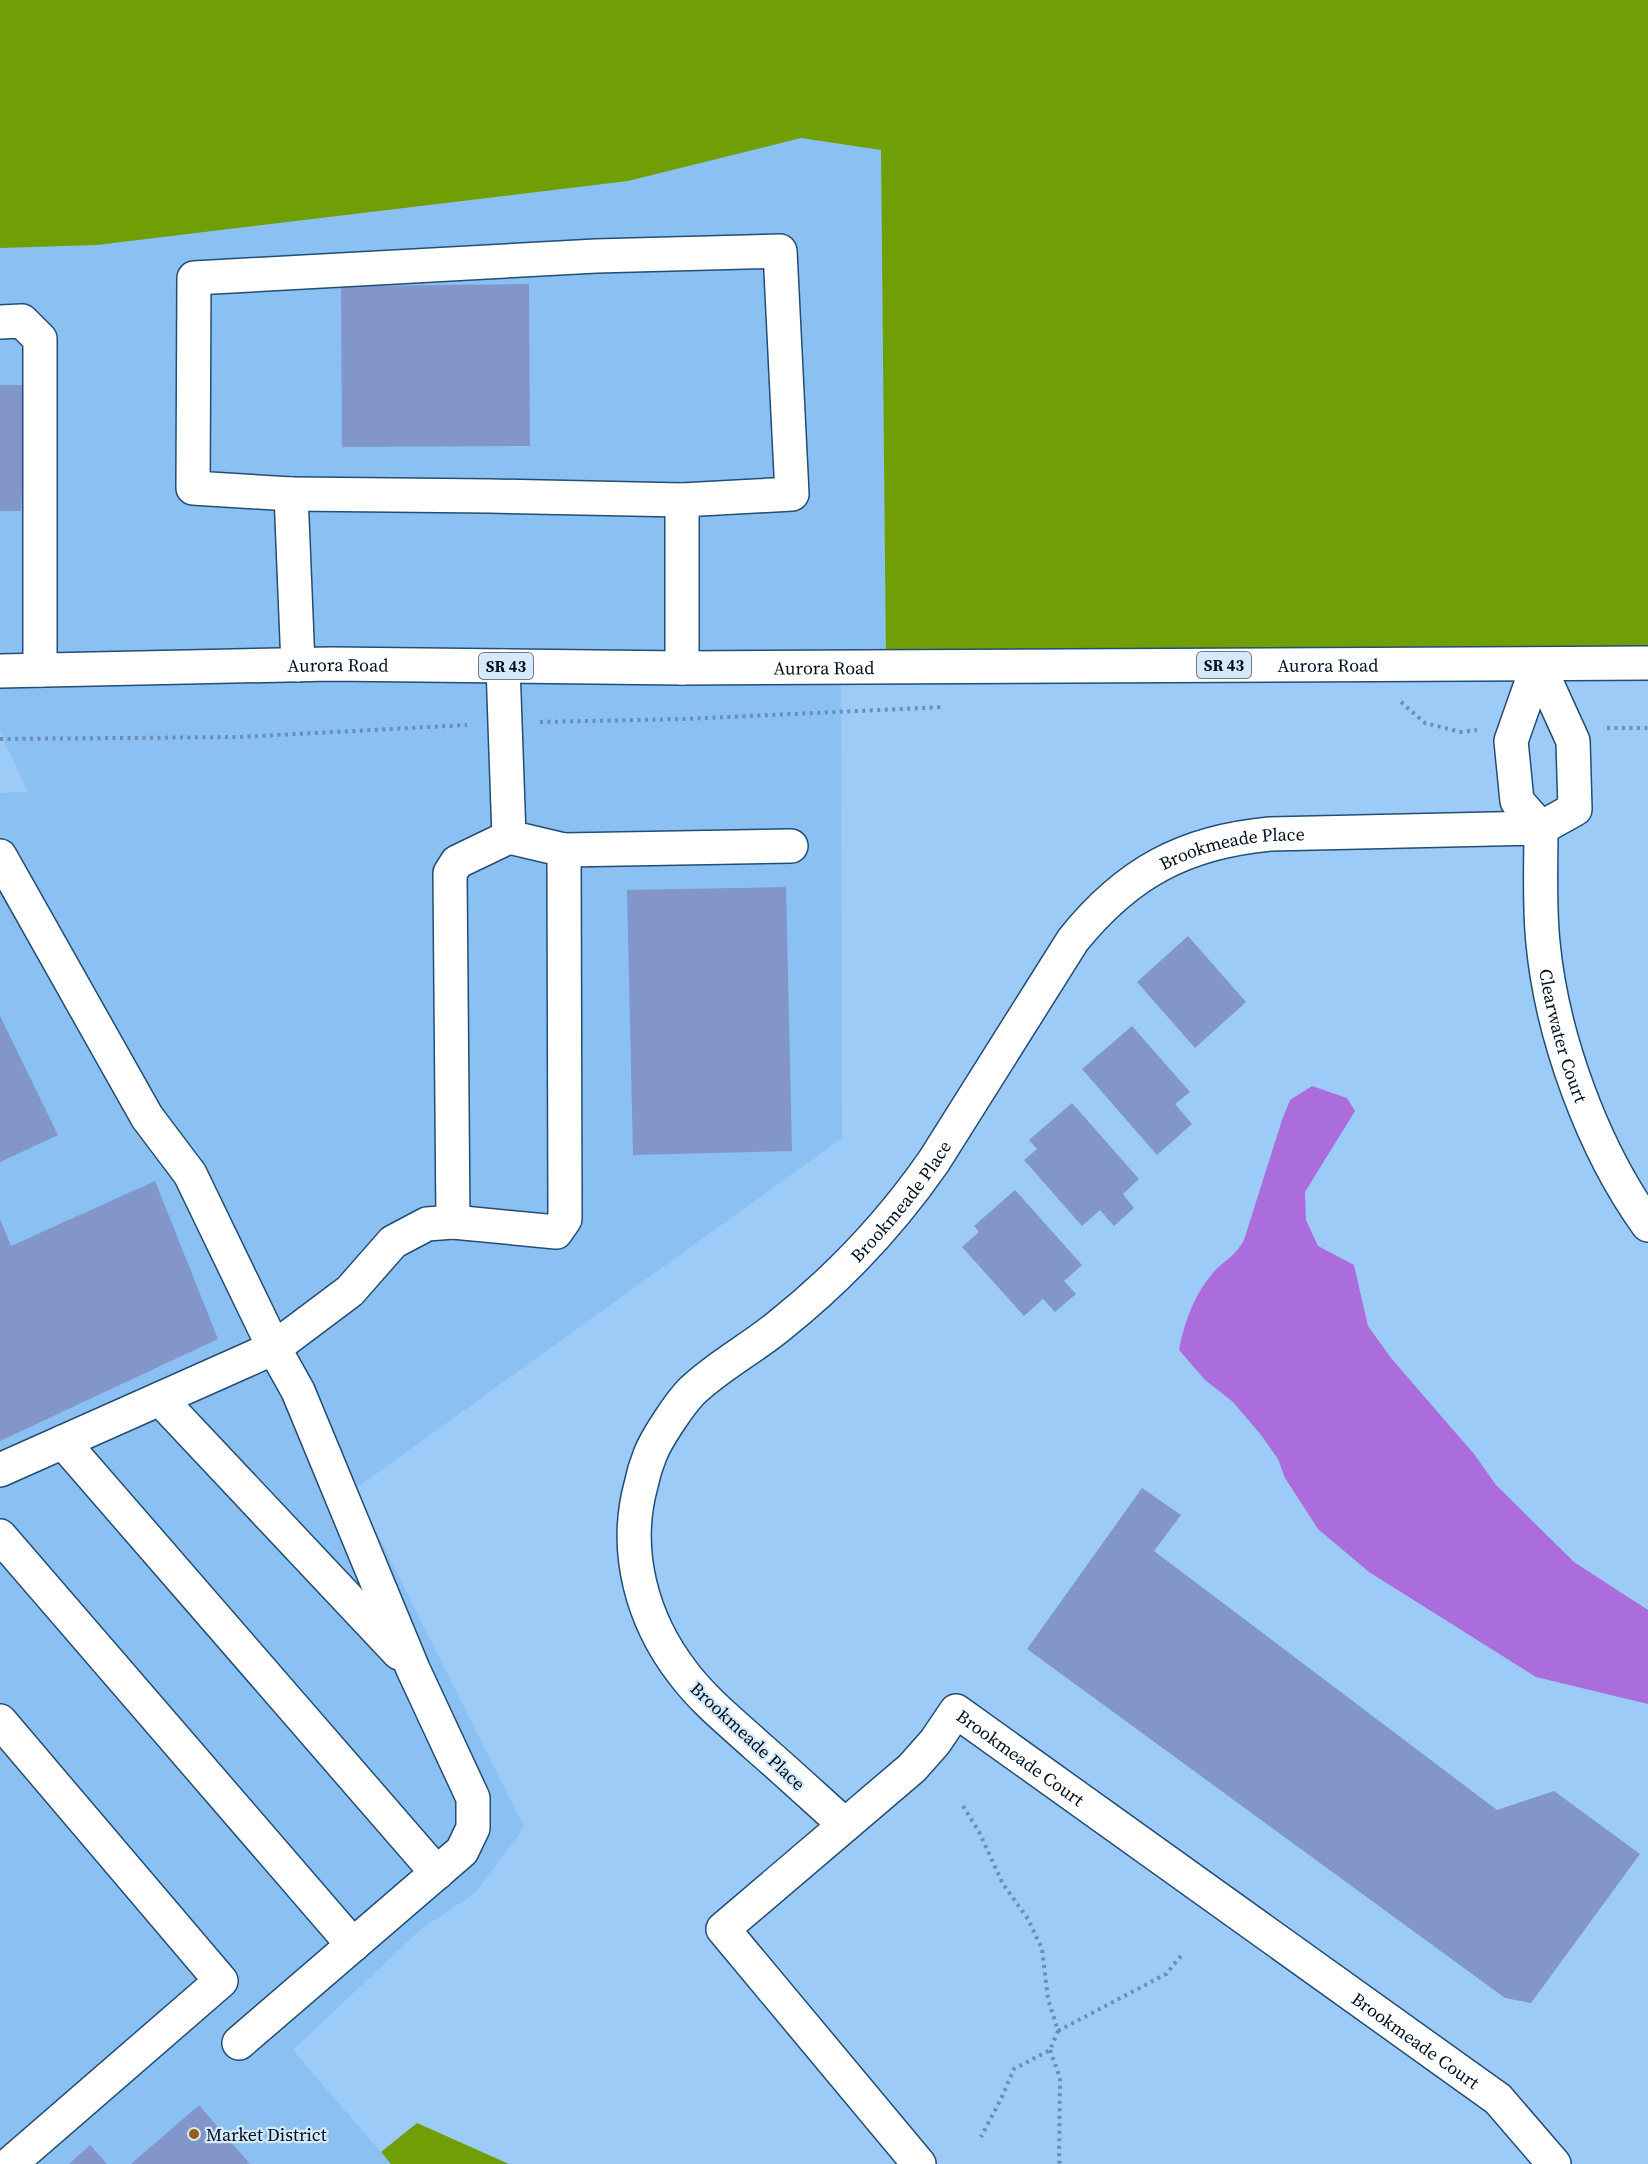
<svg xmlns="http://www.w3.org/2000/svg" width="1648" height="2164" font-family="'Source Serif 4',serif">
<rect width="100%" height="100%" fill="#9ccbf8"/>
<path fill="#8bc0f2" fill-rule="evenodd" d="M880 44 886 667 841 668 842 1138 355 1489 524 1827 475 1893 421 1929 293 2050 391 2164H0V793L28 792 0 732V156ZM192 1143H193L343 1463 328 1436Z"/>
<g fill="#709f05">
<polygon points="0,0 1648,0 1648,663 886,667 881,150 801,138 628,181 97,245 0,248"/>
<polygon points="417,2123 509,2164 391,2164 381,2152"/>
</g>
<path fill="#aa6ddb" d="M1312 1086 1347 1098 1355 1111 1305 1192 1306 1220 1318 1246 1354 1265 1368 1326 1391 1358 1474 1454 1496 1485 1574 1562 1648 1610V1704L1536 1677 1369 1572 1318 1529 1285 1478 1278 1459 1261 1435 1233 1402 1205 1380 1179 1350C1184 1323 1194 1295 1212 1274 1224 1260 1234 1258 1244 1240L1282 1120 1290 1100Z"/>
<g fill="#8296ca">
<polygon points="529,284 530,446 342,447 341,286"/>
<polygon points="0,385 28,385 21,511 0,511"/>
<polygon points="786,887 792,1151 633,1155 627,890"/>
<polygon points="1188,936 1246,1002 1195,1048 1137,982"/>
<polygon points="0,1016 58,1135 0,1162"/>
<polygon points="1132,1026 1190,1092 1175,1104 1192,1124 1157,1155 1082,1069"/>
<polygon points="1072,1103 1139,1179 1123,1194 1134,1208 1114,1226 1100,1210 1082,1226 1024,1160 1037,1149 1029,1140"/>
<polygon points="155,1181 218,1339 0,1441 0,1219 11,1246"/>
<polygon points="1015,1190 1082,1265 1064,1281 1076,1294 1055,1312 1043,1299 1024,1316 962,1247 979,1232 974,1226"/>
<polygon points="1142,1488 1181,1515 1154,1551 1497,1810 1554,1791 1640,1854 1531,2003 1505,1998 1027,1649"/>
<polygon points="199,2105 250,2164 131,2164"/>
<polygon points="90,2145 107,2164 69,2164"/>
</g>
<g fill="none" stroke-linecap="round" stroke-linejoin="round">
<defs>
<g id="minor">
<polyline points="0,322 22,321 40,339 40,670"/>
<polyline points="291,494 490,496 682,500"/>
<polygon points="1538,664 1573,741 1575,809 1541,828 1517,801 1511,741"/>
<polyline points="298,665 291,494 193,488 194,278 596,256 780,251 792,494 682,500 682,668"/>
<polyline points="564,850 791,846"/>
<polyline points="0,856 147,1117 190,1174 274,1348 0,1470"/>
<polyline points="453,1222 450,873 457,862 509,837"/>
<polyline points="160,1399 399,1653"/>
<polyline points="63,1442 437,1873"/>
<polyline points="0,1536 353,1945"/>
<polyline points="0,1721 221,1981 10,2164"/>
<path id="s1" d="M845 1825C816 1799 787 1772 757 1746 732 1723 704 1701 683 1673 642 1620 623 1551 641 1485 643 1475 646 1465 650 1455 656 1439 680 1403 692 1391 718 1366 751 1349 779 1326 838 1279 891 1223 934 1161L1073 940C1127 873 1184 842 1270 834L1541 828C1541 867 1539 905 1543 943 1552 1037 1593 1149 1648 1225"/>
<polyline points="239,2043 462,1851 473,1828 473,1798 413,1669 298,1391 274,1348 350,1291 393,1242 427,1224 453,1222 556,1232 565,1219 564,850 509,837 503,666"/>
<path id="s2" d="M919 2164 723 1929 912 1768 935 1742 956 1711 1498 2099 1554 2164"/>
</g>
<g id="major">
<path id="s3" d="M0 671 331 664 682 668 1648 663"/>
</g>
</defs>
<use href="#minor" stroke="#224d74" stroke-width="36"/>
<use href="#major" stroke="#224d74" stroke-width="36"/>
<g stroke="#6a8fb2" stroke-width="4" stroke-dasharray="3 4.5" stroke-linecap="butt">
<polyline points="1401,702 1425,723 1461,732 1477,730"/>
<polyline points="540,722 684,719 944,707"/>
<polyline points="1607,728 1648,728"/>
<polyline points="0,739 240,737 467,725"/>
<polyline points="963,1806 979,1832 1003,1884 1028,1919 1042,1949 1048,1999 1058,2031 1050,2050 1014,2069 1001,2099 981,2137"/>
<polyline points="1058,2031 1166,1974 1181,1956"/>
<polyline points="1050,2050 1060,2078 1059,2161 1060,2164"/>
</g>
<use href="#minor" stroke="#fff" stroke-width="33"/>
<use href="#major" stroke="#fff" stroke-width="33"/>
</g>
<circle fill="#945e15" stroke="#d6e9fb" stroke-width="2" cx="194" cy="2134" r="6"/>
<g text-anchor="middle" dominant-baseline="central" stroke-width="4.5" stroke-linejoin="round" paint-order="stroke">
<g fill="#d6e9fb" stroke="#415060" stroke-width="1.5">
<rect x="1197" y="652" width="54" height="26" rx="4.5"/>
<rect x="479" y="653" width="54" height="26" rx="4.5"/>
</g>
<g font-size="16" font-weight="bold" fill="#010f1e">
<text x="1224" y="665">SR 43</text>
<text x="506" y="666">SR 43</text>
</g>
<g font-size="18" fill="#010f1e" stroke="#d6e9fb">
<text stroke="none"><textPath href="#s3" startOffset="338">Aurora Road</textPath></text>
<text stroke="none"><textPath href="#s3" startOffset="1328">Aurora Road</textPath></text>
<text stroke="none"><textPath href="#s3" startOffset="824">Aurora Road</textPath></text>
<text stroke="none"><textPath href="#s1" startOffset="1318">Brookmeade Place</textPath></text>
<text stroke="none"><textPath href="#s1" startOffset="1839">Clearwater Court</textPath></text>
<text stroke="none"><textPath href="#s1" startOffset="814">Brookmeade Place</textPath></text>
<text transform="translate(748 1736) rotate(43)">Brookmeade Place</text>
<text stroke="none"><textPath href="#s2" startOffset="706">Brookmeade Court</textPath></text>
<text stroke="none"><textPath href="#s2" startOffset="1192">Brookmeade Court</textPath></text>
</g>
<g font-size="18" fill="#010f1e" stroke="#d6e9fb" text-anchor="start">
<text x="206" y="2134">Market District</text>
</g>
</g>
</svg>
